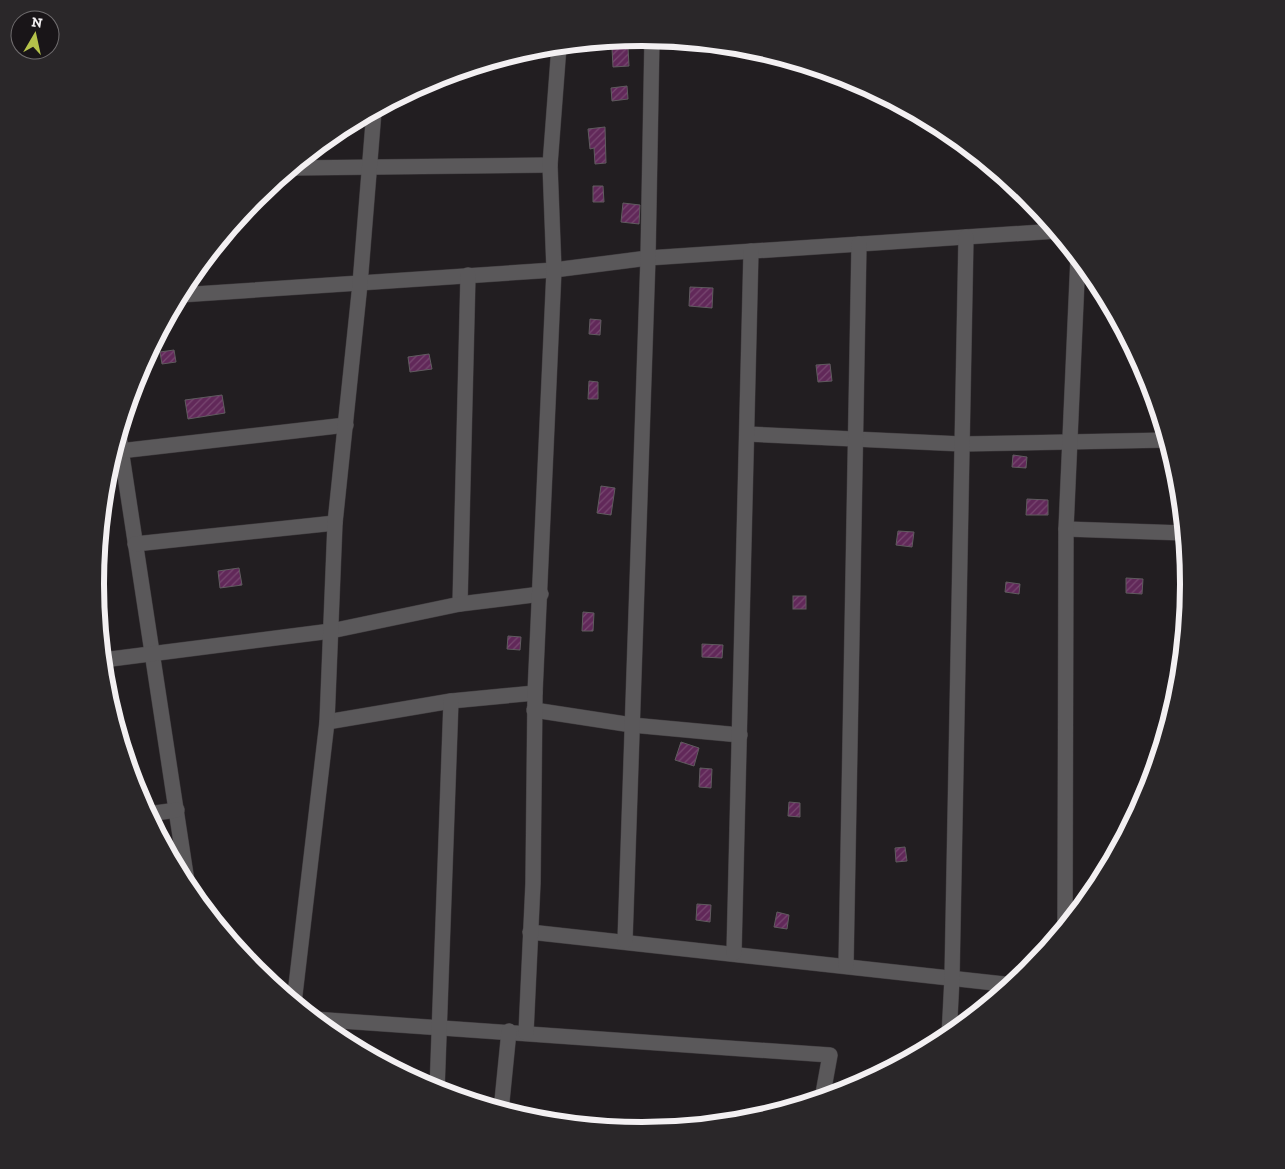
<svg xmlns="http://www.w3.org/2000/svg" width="1285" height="1169" font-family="'Zilla Slab',serif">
<defs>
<pattern id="building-hatch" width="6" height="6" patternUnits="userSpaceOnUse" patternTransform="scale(1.25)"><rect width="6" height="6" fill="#612859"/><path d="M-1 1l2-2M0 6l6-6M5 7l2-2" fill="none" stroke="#784871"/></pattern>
</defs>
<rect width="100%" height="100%" fill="#221e21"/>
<g fill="url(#building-hatch)" stroke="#605b5f">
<polygon points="612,48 628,48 629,66 613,67"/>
<polygon points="627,86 628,99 612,101 611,88"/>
<polygon points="605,127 606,163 595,164 594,148 590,149 588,129"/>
<polygon points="593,186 603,186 604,202 593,202"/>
<polygon points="623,203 640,205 639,224 621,222"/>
<polygon points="690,287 713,288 712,308 689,306"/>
<polygon points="590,319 601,320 600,335 589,334"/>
<polygon points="174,350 176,362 162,364 160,352"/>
<polygon points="429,354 432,369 410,372 408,357"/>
<polygon points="830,364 832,381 818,382 816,365"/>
<polygon points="589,381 598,382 598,399 588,399"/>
<polygon points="222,395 225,413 188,419 185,400"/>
<polygon points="1013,455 1027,457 1026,468 1012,467"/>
<polygon points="601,486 615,488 611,515 597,513"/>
<polygon points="1027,499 1048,500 1048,515 1026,515"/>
<polygon points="898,531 914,532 912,547 896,545"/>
<polygon points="239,568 242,585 220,588 218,571"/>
<polygon points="1126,578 1143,579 1142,594 1126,593"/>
<polygon points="1006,582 1020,584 1019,594 1005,592"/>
<rect x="793" y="596" width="13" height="13"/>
<polygon points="583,612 594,613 593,631 582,631"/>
<polygon points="508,636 521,637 520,650 507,649"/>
<polygon points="702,644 723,645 722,658 702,657"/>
<polygon points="681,742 699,748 694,766 675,760"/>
<polygon points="700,768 712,769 711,788 699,787"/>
<polygon points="789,802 800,803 800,817 788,816"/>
<polygon points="905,847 907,861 896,862 895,848"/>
<polygon points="697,904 711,905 710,922 696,920"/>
<polygon points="777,912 789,915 787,929 774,927"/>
</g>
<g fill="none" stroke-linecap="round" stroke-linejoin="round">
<defs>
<g id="minor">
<polyline points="292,168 550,165"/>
<polyline points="180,295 554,270 648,258 1057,231"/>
<polyline points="747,434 962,444 1168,440"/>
<polyline points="119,436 188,888"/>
<polyline points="120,451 346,425"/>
<polyline points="1066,529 1184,533"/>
<polyline points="135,544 335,523"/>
<polyline points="460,604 468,275"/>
<polyline points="103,660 331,631 460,604 541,594"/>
<polyline points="534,710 632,725 740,735"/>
<polyline points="327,722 451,701 535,693"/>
<polyline points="148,814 177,810"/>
<polyline points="1065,928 1066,529 1078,257"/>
<polyline points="530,932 1013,985"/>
<polyline points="625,941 648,258 652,38"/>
<polyline points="734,953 751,251"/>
<polyline points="846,966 859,244"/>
<polyline points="294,1003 327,722 335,523 360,284 374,111"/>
<polyline points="313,1019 830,1055 822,1099"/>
<polyline points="526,1033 533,883 535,693 554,270 550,165 559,46"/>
<polyline points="949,1037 952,978 966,237"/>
<polyline points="437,1091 451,701"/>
<polyline points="501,1111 509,1031"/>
</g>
</defs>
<use href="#minor" stroke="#3f3b3e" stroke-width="16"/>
<use href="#minor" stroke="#5a585a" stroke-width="15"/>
</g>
<path d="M0 0H1285V1169H0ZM104 584a538 538 0 1 1 1076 0a538 538 0 1 1-1076 0Z" fill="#2a2729" fill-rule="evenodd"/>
<path fill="none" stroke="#f3f0f2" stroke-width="6" d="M104 584a538 538 0 1 1 1076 0a538 538 0 1 1-1076 0Z"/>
<g transform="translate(35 35) rotate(9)"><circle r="24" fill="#191518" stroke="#706d6f"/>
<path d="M0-4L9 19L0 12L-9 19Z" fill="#b5c24a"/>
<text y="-8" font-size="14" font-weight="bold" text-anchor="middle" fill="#f3f0f2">N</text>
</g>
</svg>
